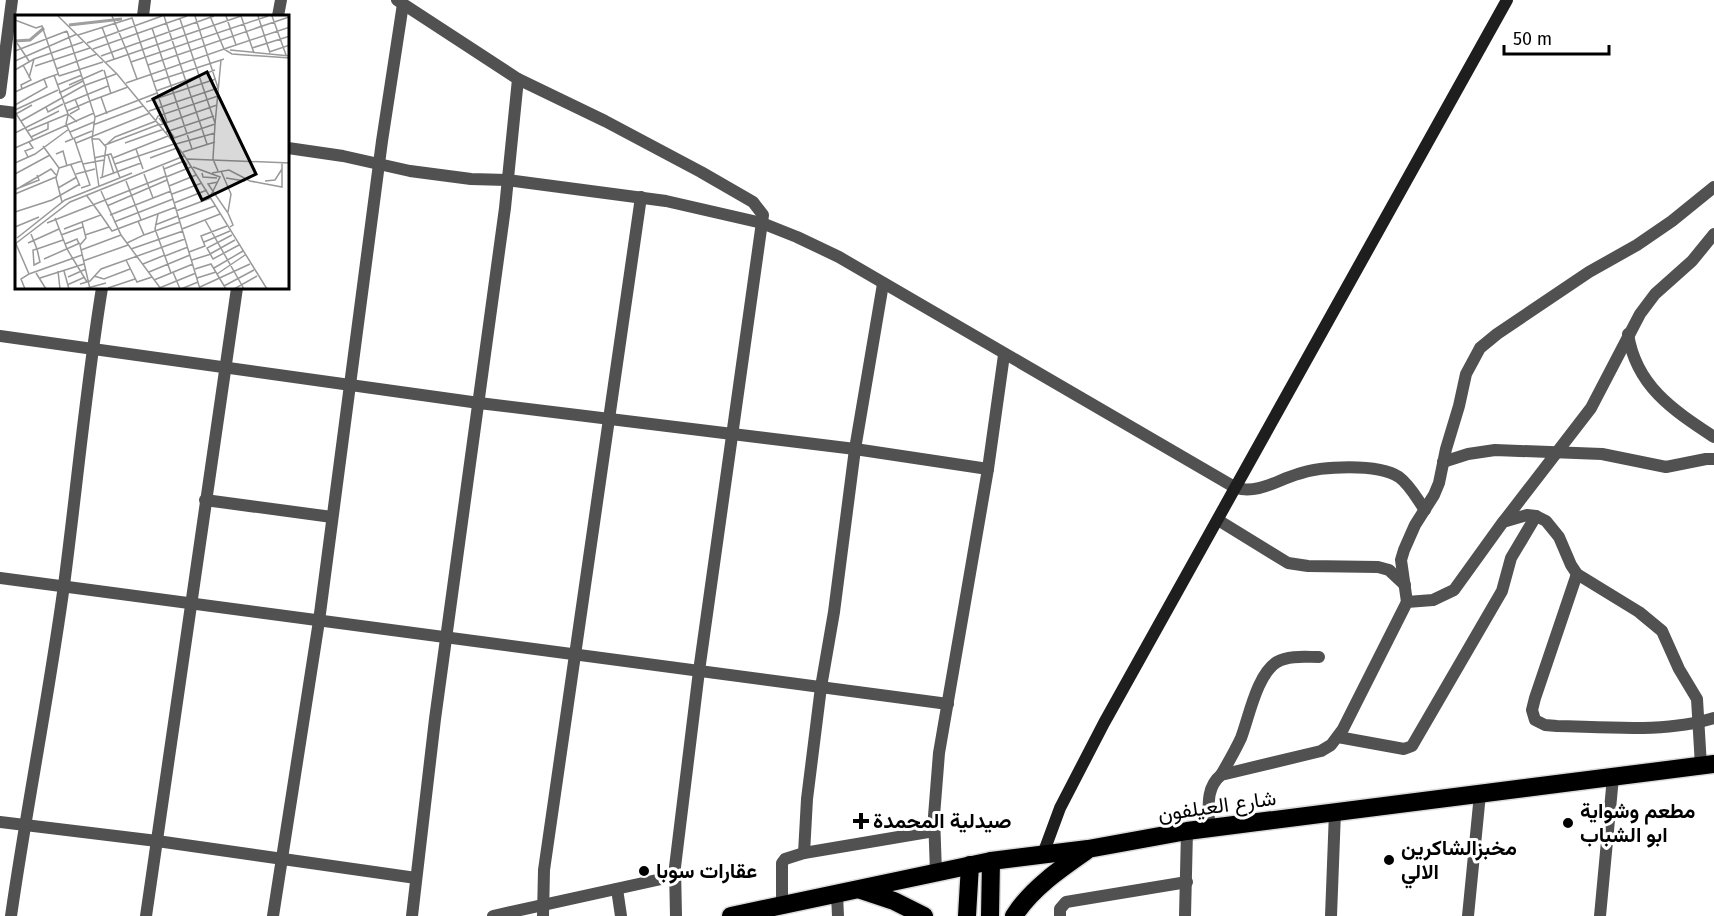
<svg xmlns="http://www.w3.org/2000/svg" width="1714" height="916" font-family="'Fira Sans',Vazirmatn,sans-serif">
<rect width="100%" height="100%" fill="#fff"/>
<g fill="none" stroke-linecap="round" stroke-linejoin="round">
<defs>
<g id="highway">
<polyline points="861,890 894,901 924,916"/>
<polyline points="731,916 991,861 1088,849 1187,831 1714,764"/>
<polyline points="967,916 970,865"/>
<polyline points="990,916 991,861"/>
<path d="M1014 916C1031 889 1060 869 1086 851"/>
</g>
</defs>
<use href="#highway" stroke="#dbdbdb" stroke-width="21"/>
<g stroke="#515151" stroke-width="12">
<polyline points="397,0 518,79 605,121 701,172 753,202 763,215 699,671 675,867 676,916"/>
<polyline points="143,16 145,0"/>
<polyline points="278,16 281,0"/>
<polyline points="0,93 12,0"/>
<polyline points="0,111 16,113"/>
<path d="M288 148 343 156 410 171 471 179 507 180 666 201 762 223 797 237 839 257 1236 488C1259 494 1277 480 1298 474 1321 466 1378 463 1399 477 1410 485 1417 499 1425 510"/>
<path d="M1628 334C1636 386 1673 410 1714 437"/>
<polyline points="0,336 479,403 855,449 988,469"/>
<polyline points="1443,462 1468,454 1495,450 1602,454 1666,467 1706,459 1714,459"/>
<polyline points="205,500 332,517"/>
<polyline points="1218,520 1288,563 1308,566 1378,567 1389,570 1405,585"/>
<polyline points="1504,521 1591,408 1640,314 1655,294 1692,261 1714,234"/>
<path d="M1577 574 1535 698 1532 710 1535 720 1545 725 1557 726C1605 727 1669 733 1714 718"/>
<polyline points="0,578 948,704"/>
<polyline points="1407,602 1401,560 1404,550 1415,525 1434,495 1439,483 1446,449 1459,406 1466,374 1480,348 1497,334 1589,272 1637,245 1672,221 1714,187"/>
<polyline points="1338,737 1404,749 1412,746 1502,591 1511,558 1536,516"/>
<path d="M1221 775C1228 763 1235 751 1241 738 1249 717 1257 674 1277 662 1289 655 1306 657 1319 657"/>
<polyline points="0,822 157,841 416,878"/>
<path d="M1209 828C1209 809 1205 788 1221 775L1321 751 1331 745 1343 729 1407 602 1433 600 1454 590 1503 522 1527 515 1536 516 1546 521 1559 537 1571 565 1577 574 1639 612 1662 631 1679 669 1697 699 1701 766"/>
<polyline points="804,853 934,831"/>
<polyline points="936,873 934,816 939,753 988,469 1004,355"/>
<polyline points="617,889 621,916"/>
<polyline points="837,895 838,916"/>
<polyline points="782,906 782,863 785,859 804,853 807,799 821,687 834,612 855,449 883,284"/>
<path d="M11 916C27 805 49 695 64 585 77 486 86 386 102 288"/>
<polyline points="146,916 237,288"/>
<polyline points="273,916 319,621 382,141 403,4"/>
<polyline points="412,916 435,719 505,208 518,79"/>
<polyline points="493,916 675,876"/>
<polyline points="543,916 544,870 641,197"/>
<polyline points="1060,916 1060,909 1066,902 1187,882"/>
<polyline points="1185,916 1187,831"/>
<polyline points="1331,916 1335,812"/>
<polyline points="1468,916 1480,794"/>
<polyline points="1600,916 1613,777"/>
</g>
<polyline stroke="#1e1e1e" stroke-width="12" points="1043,854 1060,808 1104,723 1507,0"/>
<use href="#highway" stroke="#000" stroke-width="18"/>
</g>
<g fill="#000" stroke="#fff" stroke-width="2">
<path d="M858 812h6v6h6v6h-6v6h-6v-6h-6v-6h6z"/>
<circle cx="1568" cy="823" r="6"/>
<circle cx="1389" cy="860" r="6"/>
<circle cx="644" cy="871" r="6"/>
</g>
<g text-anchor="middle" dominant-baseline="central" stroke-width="6" stroke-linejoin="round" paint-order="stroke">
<g font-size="21" fill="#000" stroke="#fff">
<text transform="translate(1217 806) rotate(-8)">شارع العيلفون</text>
</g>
<g font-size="21" font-weight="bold" fill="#000" stroke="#fff" text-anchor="start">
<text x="1580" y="811">مطعم وشواية<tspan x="1580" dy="24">ابو الشباب</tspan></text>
<text x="873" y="821">صيدلية المحمدة</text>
<text x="1401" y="848">مخبزالشاكرين<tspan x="1401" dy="24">الالي</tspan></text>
<text x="656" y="871">عقارات سوبا</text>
</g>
</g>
<g transform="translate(15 15)">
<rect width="274" height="274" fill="#fff"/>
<path fill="none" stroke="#9f9f9f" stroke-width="3" d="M54 10 107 4M0 26 15 25 29 13"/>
<path fill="none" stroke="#999" stroke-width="1.5" d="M43 1 102 59 169 140 252 274M97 1 113 39M149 1 192 129M195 1 209 34 275 12M211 1 221 30M226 1 239 38M243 1 255 38M257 1 271 40M165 4 200 108M0 5 21 13 27 11 44 61M87 12 99 44M137 13 177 134M52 16 80 102 77 124 84 172M63 20 117 3 152 107M2 28 14 46M72 28 147 1M237 33 275 21M78 34 172 1M215 35 275 41M0 36 52 16M254 37 275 30M113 39 122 64M86 41 199 1M0 46 62 19M91 47 226 1M116 47 253 1M133 50 274 2M20 51 75 33M41 54 82 39M0 55 19 44 68 27M89 55 96 79M39 60 53 99 62 107M44 61 88 47M14 63 19 44M138 67 206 45M111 68 209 34 217 39 275 43M42 70 67 60M54 70 88 55M7 74 6 70 16 65 8 50M141 76 200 55M0 77 29 64M44 78 68 66M86 82 92 99M75 86 113 72M131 87 201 64M49 89 93 71M0 90 32 72 29 64 43 59M31 92 33 97 48 89M0 95 43 75M52 96 75 86M134 96 203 73 180 1M0 97 18 125M1 99 17 90M55 99 64 94 60 84M53 100 51 109 58 124M80 102 142 78M144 103 159 122M141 105 143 101 203 81M6 106 68 71 101 59M78 110 128 91M145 110 202 90M12 116 53 99M55 117 79 107M151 117 199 101M0 118 44 96M16 122 33 114V107M59 123 75 170 66 173M77 124H84L91 132 87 163M156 124 200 109M50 127 77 116M61 128 135 98M110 128 149 114M92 129 100 122 141 106M161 129 200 118M90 130 145 109M28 131 44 153 41 163 47 187M0 133 79 98M121 134 128 154M168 137 200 127M41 139 48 136 52 151M93 140 99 159M13 142 10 136 18 133 14 127M79 143 96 139 105 163M98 143 153 121M135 143 162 133M172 144 275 148M0 148 20 139 54 114M68 149 89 145M100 149 159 129M56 150 65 171M148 151 185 274M178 152 205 162 196 180M44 153 67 146M149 154 169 146 172 150M203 156 198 144 200 109 206 45 209 44M206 156 216 179 213 197M187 158 188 162 202 163M197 158 214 155 235 166 267 172V148M0 159 35 140M61 159 80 154M129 159 138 183M151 162 176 152M85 163 126 148M211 163 230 166M111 166 126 205M250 166 260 165 267 154M203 167 193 169 213 198 218 210 215 212M154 171 181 160M43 173 62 162M1 174 24 165 22 160M2 174 36 154 41 160M86 176 106 220 146 274M0 179 41 162M157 179 187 168M72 181 86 200 67 207 71 223 65 230 75 274M159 188 192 175M92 191 152 165M161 196 196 183M0 197 37 185 65 169M143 199 140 214 156 258M86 200 97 216 161 192M95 200 156 176M40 203 52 234 72 267M164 204 200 191M190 205 229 274M99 207 158 184M32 208 151 161M140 210 163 201M0 212 24 202M49 214 67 207M167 214 205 199M16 219 22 234 18 235 19 250 25 247 22 234 48 225M46 220 68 212M70 220 94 212M129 220 165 207M217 220 192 233 198 244 224 230M2 223 50 185 117 158M189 227 215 216M13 228 44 214M112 228 129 220 123 206M0 229 55 187 169 141M1 229 14 259 6 264 10 274M50 229 62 224 64 229M116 234 168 216M66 235 106 220M174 237 190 231 186 221 212 211M195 239 220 225M150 241 173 232M29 244 65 228M111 245 122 267 137 262M177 245 196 239M68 246 113 230M128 249 150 240M199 253 228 236M180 254 196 249 211 274M43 256 45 274M49 256 54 274M134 257 175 240M158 257 165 274M21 258 31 274M14 259 67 240M202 259 230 240M79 261 89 264 115 254M53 262 71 254M25 263 69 249M182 263 201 257M139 265 178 249M65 269 75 266 86 254 170 224M52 270 70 262M209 271 239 255M185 272 235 249M93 273 120 264M69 274 91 268M142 274 181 258M166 274 183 267M219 274 242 261"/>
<path fill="#000" fill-opacity="0.15" stroke="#000" stroke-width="3" d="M192 57 241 159 187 185 138 84Z"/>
<rect width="274" height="274" fill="none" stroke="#000" stroke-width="3"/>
</g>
<path d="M1504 45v9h105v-9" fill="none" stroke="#000000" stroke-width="3"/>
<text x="1513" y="45" font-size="18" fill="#000000" stroke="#ffffff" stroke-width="4.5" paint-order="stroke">50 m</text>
</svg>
